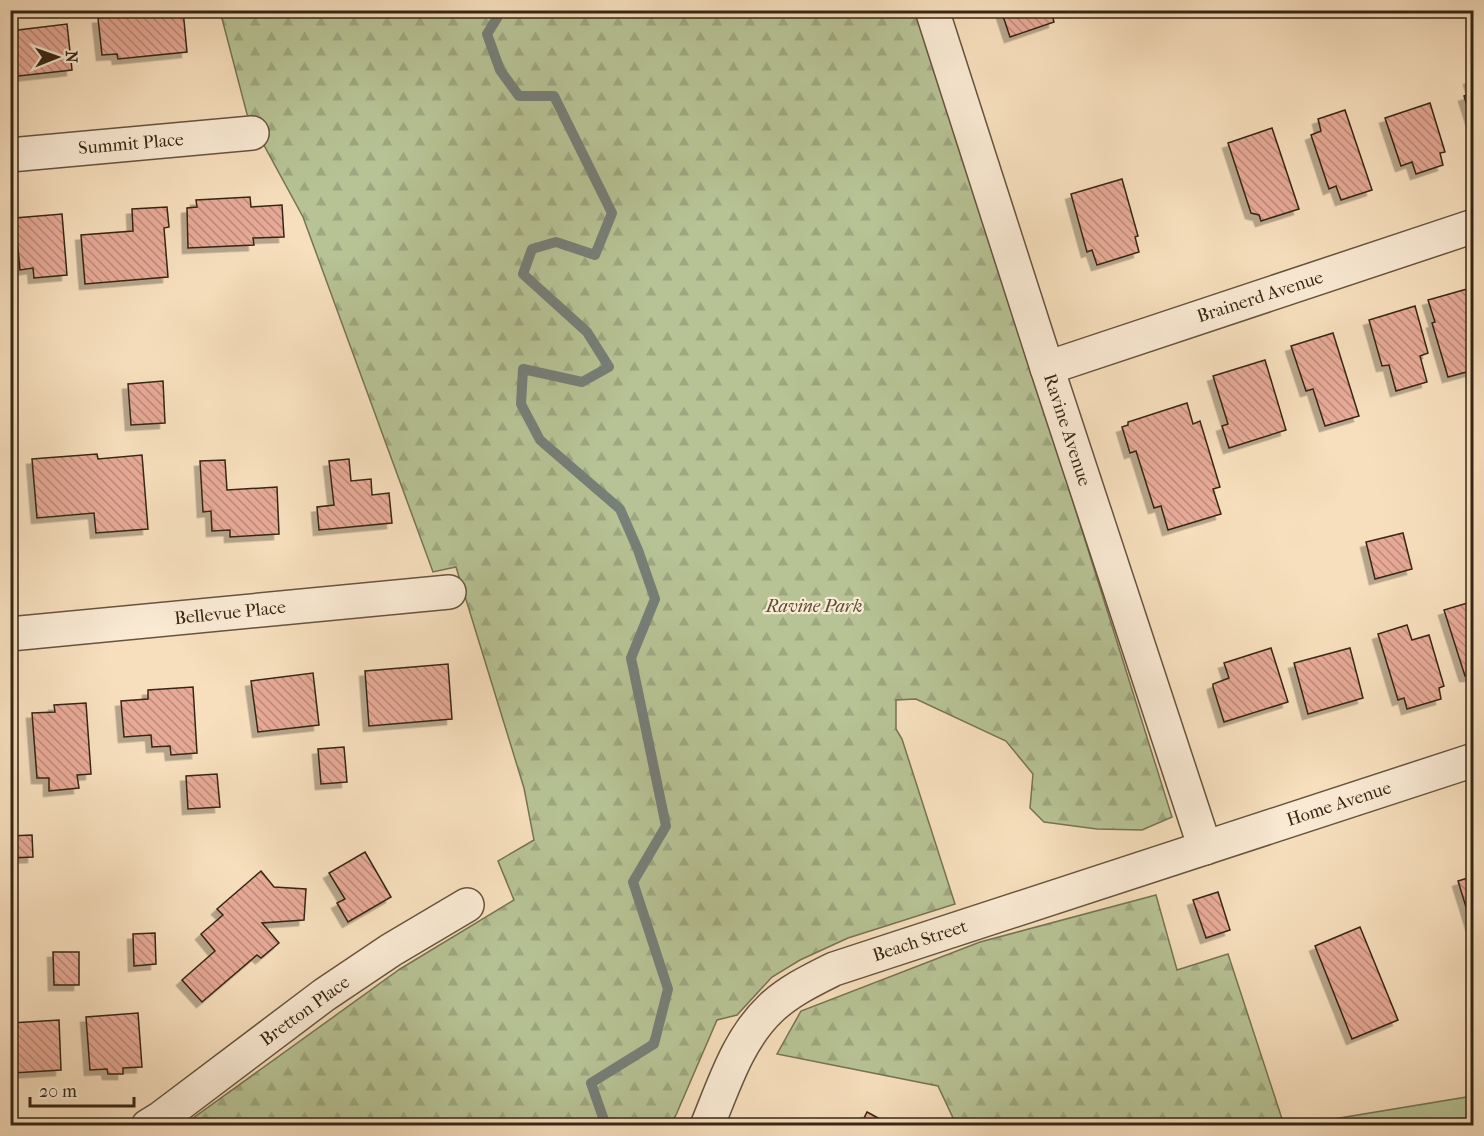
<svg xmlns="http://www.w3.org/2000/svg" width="1484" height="1136" font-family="'IM FELL French Canon',serif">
<defs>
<pattern id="forest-firs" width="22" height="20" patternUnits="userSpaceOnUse" patternTransform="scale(1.5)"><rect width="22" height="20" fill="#b7c395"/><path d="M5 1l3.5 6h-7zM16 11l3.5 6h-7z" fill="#9ea780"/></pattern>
<pattern id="building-back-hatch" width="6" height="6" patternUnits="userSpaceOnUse" patternTransform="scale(1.5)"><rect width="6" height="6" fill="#e7aa97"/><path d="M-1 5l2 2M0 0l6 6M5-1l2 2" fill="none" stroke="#bc8a7a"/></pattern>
<filter id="shadow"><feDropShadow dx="-5.5" dy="5.5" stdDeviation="0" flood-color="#0004"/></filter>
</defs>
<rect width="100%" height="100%" fill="#f7dfbd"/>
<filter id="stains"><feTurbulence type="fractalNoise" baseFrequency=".00333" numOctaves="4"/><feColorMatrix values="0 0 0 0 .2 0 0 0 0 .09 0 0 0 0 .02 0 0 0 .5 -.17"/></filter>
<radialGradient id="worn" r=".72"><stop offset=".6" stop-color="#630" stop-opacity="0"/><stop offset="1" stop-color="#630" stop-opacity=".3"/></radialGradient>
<polygon fill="#b7c395" stroke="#777454" stroke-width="1.5" points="1473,1096 1473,1125 1297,1125"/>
<g fill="url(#forest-firs)" stroke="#777454" stroke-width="1.5">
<polygon points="220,11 919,11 1172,817 1142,830 1097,829 1044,822 1030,808 1033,774 1006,741 916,699 896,700 896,729 902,739 955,904 848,938 800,960 772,977 737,1015 717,1020 676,1115 670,1125 182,1126 400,969 514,900 498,861 534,840 524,788 456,567 433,572 303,217 247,114"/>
<polygon points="1156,895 1177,970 1228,954 1284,1125 968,1125 955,1122 938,1086 777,1054 801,1011 980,942"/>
</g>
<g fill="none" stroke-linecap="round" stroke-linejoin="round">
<polyline stroke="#767f78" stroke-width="10" points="502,10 487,34 500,70 519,96 554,96 612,213 595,255 556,242 532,249 523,274 587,332 609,367 582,382 523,369 521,404 540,440 620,509 638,550 655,599 631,658 666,826 633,882 668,989 654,1044 591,1083 606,1126"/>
</g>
<g fill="url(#building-back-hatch)" stroke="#372614" stroke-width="1.5" filter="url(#shadow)">
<polygon points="114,10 183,10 187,52 118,59 117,54 102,55 98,18 114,17"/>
<polygon points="1001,10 1051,10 1054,22 1010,37"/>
<polygon points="67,24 72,70 10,77 10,31"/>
<polygon points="1474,78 1474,127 1464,96 1473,93 1469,79"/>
<polygon points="1430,103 1445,152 1440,153 1443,165 1416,174 1412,162 1401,166 1385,118"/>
<polygon points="1345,110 1372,190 1341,200 1336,186 1329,189 1311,135 1321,131 1318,119"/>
<polygon points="1272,128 1299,209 1261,221 1259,215 1251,213 1228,143"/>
<polygon points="1122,179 1138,236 1135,237 1139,252 1097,265 1092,250 1087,252 1071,194"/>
<polygon points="250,197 251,207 282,205 284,237 253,238 254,245 188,248 187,208 197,207 196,200"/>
<polygon points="167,207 169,227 164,228 168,277 85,284 81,235 133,231 132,209"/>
<polygon points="62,214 67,275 34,278 33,268 20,270 15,218"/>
<polygon points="1474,287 1474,370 1448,377 1432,323 1435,322 1428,300"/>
<polygon points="1415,306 1428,353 1420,356 1427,382 1396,391 1389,365 1382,366 1369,320"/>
<polygon points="1333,333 1359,416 1325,426 1313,389 1306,391 1291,346"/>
<polygon points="1265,360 1286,430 1229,448 1222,426 1228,424 1213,376"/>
<polygon points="163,381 165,423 131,425 128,384"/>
<polygon points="1187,403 1193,424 1200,421 1220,487 1213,489 1221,514 1168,530 1161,506 1154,508 1136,451 1130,453 1122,427 1128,425 1128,422"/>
<polygon points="97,454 98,459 142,455 148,529 96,533 94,513 37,518 32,459"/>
<polygon points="349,459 351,481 371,479 372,495 389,493 392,523 319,530 317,507 334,505 329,461"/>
<polygon points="225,460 227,490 277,487 279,534 230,537 230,530 212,531 211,511 203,512 200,461"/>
<polygon points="1403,533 1412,569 1375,579 1366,542"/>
<polygon points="1474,601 1474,675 1469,676 1465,676 1444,610"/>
<polygon points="1407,625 1412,640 1429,635 1444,686 1439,688 1441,699 1407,709 1404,698 1398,700 1378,634"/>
<polygon points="1271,648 1288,702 1224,722 1213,687 1213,684 1229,678 1224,663"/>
<polygon points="1350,648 1363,698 1308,714 1294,663"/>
<polygon points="448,664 452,719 369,726 365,671"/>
<polygon points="313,673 319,725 258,732 251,681"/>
<polygon points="193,687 197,753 171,755 170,746 152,747 151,735 124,737 121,701 148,699 148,690"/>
<polygon points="86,703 91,774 77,775 79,788 49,791 49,778 37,778 32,713 55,712 54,705"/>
<polygon points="344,747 347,782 321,784 318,749"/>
<polygon points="217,774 220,807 188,809 186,776"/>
<polygon points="32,835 33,857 12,858 12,872 10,872 10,836"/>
<polygon points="365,852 391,897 348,922 337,903 345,899 329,873"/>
<polygon points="261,871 274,887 306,889 304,920 262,923 279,943 261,958 257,955 202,1002 182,980 215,951 201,934 223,915 217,909"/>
<polygon points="1474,876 1474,933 1458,881"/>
<polygon points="1218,892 1230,930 1206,938 1193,900"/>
<polygon points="1360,927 1398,1020 1352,1039 1315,946"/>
<polygon points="155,933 156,964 134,966 133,934"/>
<polygon points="53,952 79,952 79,985 54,985"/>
<polygon points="138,1013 142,1067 123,1068 123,1074 108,1074 107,1069 90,1070 86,1017"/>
<polygon points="59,1020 61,1070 13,1073 11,1023"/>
<polygon points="867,1112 893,1126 860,1126"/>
</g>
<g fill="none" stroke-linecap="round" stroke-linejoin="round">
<defs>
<g id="minor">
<polyline points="932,10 1047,368 1205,848"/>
<polyline points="10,155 252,133"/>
<polyline points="1047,368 1474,226"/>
<polyline points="10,634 449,592"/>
<polyline points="148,1126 161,1118 324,995 391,950 467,905"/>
<path d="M707 1126C724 1085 738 1039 771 1008 789 991 812 980 834 969L1474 760"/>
</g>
</defs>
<use href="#minor" stroke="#67543e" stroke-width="36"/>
<use href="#minor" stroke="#faead4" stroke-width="33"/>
</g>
<g text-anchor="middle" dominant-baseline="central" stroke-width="4.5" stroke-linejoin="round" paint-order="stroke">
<g font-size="18" fill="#372614" stroke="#faead4">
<text transform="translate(131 144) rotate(-5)">Summit Place</text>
<text transform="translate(1260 297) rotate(-18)">Brainerd Avenue</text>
<text transform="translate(1067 430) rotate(72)">Ravine Avenue</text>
<text transform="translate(230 613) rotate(-6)">Bellevue Place</text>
<text transform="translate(1339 804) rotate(-18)">Home Avenue</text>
<text transform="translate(920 941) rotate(-18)">Beach Street</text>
<text transform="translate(305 1011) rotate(-36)">Bretton Place</text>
</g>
<g font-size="18" font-style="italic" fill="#574d34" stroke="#faead4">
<text x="814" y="606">Ravine Park</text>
</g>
</g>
<rect width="1484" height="1136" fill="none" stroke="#f7dfbd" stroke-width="36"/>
<rect x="12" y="12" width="1460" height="1112" fill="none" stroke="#372614" stroke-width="3"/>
<rect x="18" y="18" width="1448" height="1100" fill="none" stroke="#372614" stroke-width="1.5"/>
<g transform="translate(57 57) rotate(89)" stroke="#faead4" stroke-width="4.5" paint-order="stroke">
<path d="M0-4.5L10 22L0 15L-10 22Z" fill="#372614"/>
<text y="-9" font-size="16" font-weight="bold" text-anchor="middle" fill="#372614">N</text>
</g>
<path d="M30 1097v9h104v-9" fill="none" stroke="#372614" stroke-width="3"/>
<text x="39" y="1097" font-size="18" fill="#372614" stroke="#faead4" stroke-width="4.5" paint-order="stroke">20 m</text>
<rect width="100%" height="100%" filter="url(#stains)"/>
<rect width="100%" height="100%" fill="url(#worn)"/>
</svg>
